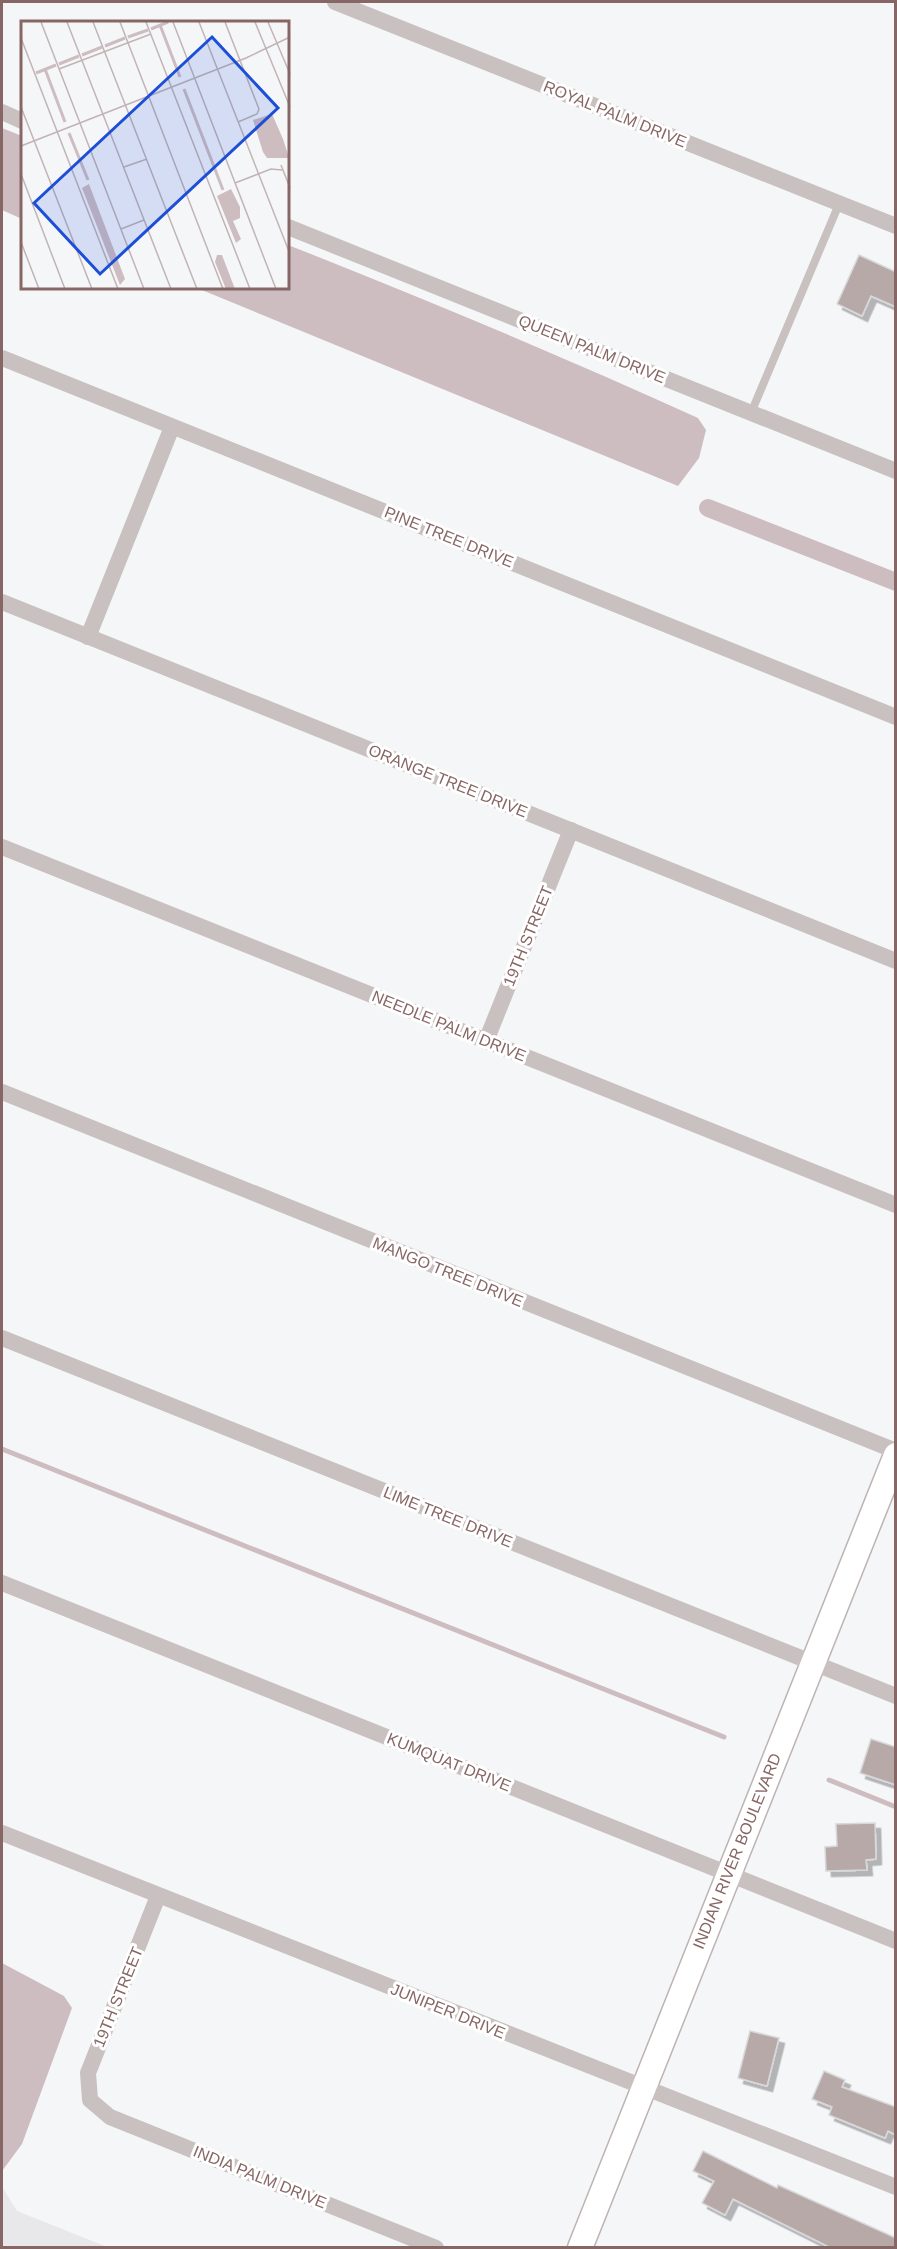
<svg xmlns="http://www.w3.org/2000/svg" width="897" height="2249" font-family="Helvetica,sans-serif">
<defs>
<filter id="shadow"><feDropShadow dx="5.5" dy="5.5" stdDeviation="0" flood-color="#0004"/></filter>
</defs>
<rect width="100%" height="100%" fill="#f5f6f8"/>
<polygon fill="#e8e7e9" points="2,2187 17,2211 107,2247 2,2247"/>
<g fill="#cebdc0">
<polygon points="2,128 22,136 22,219 2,210"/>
<path d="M288 245C426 299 563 357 698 418L706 430 699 458 678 486 197 288H288Z"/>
<polygon points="2,1963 64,1996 72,2008 22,2144 2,2171"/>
</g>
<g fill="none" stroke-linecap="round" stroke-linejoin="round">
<g stroke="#cebdc0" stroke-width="5">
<polyline points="2,1449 724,1737"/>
<polyline points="829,1780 896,1807"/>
</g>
<polyline stroke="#cebdc0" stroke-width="18" points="708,508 896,582"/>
</g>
<g fill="#b8a9a9" stroke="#d7d8d9" stroke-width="1.5" filter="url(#shadow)">
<polygon points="859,255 896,272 896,307 871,296 862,316 837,304"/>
<polygon points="871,1739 896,1747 896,1785 860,1773"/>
<polygon points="875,1823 876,1859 866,1860 867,1870 826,1871 825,1847 837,1846 836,1824"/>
<polygon points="750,2031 779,2038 767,2086 738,2078"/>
<polygon points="824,2071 845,2080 842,2087 896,2107 896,2135 888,2131 885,2138 829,2115 832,2107 812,2099"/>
<polygon points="703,2151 777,2188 778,2185 896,2238 896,2247 829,2247 733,2199 725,2215 702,2203 714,2181 693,2171"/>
</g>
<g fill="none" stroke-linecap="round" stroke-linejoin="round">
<defs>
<polyline id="secondary" points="580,2248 896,1455"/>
</defs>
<use href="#secondary" stroke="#beb3b2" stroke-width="27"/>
<polyline stroke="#c9c1c0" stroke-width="8" points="751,413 839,204"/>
<g stroke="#c9c1c0" stroke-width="16">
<polyline points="335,2 896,226"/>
<polyline points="2,112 22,121"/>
<polyline points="288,227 896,471"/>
<polyline points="2,358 896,717"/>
<polyline points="2,602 896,961"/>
<polyline points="88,637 172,427"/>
<polyline points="2,847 896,1205"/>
<polyline points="486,1041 571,830"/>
<polyline points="2,1092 896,1451"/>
<polyline points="2,1338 896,1696"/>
<polyline points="2,1583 896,1941"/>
<polyline points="2,1833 896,2187"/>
<polyline points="158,1896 88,2073 90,2100 110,2117 436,2248"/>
</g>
<use href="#secondary" stroke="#fff" stroke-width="24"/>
</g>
<g text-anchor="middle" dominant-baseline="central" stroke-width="6" stroke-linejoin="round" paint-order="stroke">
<g font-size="16" fill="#876765" stroke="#fff">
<text transform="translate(615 114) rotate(22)">ROYAL PALM DRIVE</text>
<text transform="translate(592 349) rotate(22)">QUEEN PALM DRIVE</text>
<text transform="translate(449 537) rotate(22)">PINE TREE DRIVE</text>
<text transform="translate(448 781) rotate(22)">ORANGE TREE DRIVE</text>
<text transform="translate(528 936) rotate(-68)">19TH STREET</text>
<text transform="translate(449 1026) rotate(22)">NEEDLE PALM DRIVE</text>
<text transform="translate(448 1272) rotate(22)">MANGO TREE DRIVE</text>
<text transform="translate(448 1517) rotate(22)">LIME TREE DRIVE</text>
<text transform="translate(449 1762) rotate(22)">KUMQUAT DRIVE</text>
<text transform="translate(737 1851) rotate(-68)">INDIAN RIVER BOULEVARD</text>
<text transform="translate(118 1997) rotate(-68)">19TH STREET</text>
<text transform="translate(448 2011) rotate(22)">JUNIPER DRIVE</text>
<text transform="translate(260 2177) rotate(22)">INDIA PALM DRIVE</text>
</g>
</g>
<g transform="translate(21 21)">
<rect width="268" height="268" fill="#f5f6f8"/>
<path d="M251 93 262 118 268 137H246L242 131 232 99ZM68 163 104 258 99 264 61 167ZM210 168 219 186V197L212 200 220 218 215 222 196 175ZM196 234H201L214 268H205L194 241Z" fill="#cebdc0"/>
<path fill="none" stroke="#cebdc0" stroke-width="3" d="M139 4 159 56M130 8 147 1M107 16 127 9M84 25 104 17M61 34 81 26M38 43 58 35M24 48 44 101M15 52 35 44M163 68 202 169M48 112 67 159"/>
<path fill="none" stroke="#c2b4b4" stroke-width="1.5" d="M20 1 123 268M46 1 150 268M72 1 176 268M99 1 202 268M125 1 229 268M152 1 255 268M178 1 269 233M204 1 238 88 236 93 217 101M234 1 269 86M247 1 269 53M0 17 97 268M38 48 130 13M0 86 71 268M0 125 225 37 269 16M260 144 269 167M103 146 126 138M0 153 44 268M214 162 250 148 261 149M100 208 123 199M0 221 18 268"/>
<path fill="#1d4ed8" fill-opacity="0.15" stroke="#1d4ed8" stroke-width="3" d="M191 16 257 87 79 253 13 182Z"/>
<rect width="268" height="268" fill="none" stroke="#876765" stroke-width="3"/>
</g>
<rect width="897" height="2249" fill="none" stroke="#876765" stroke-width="6"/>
</svg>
